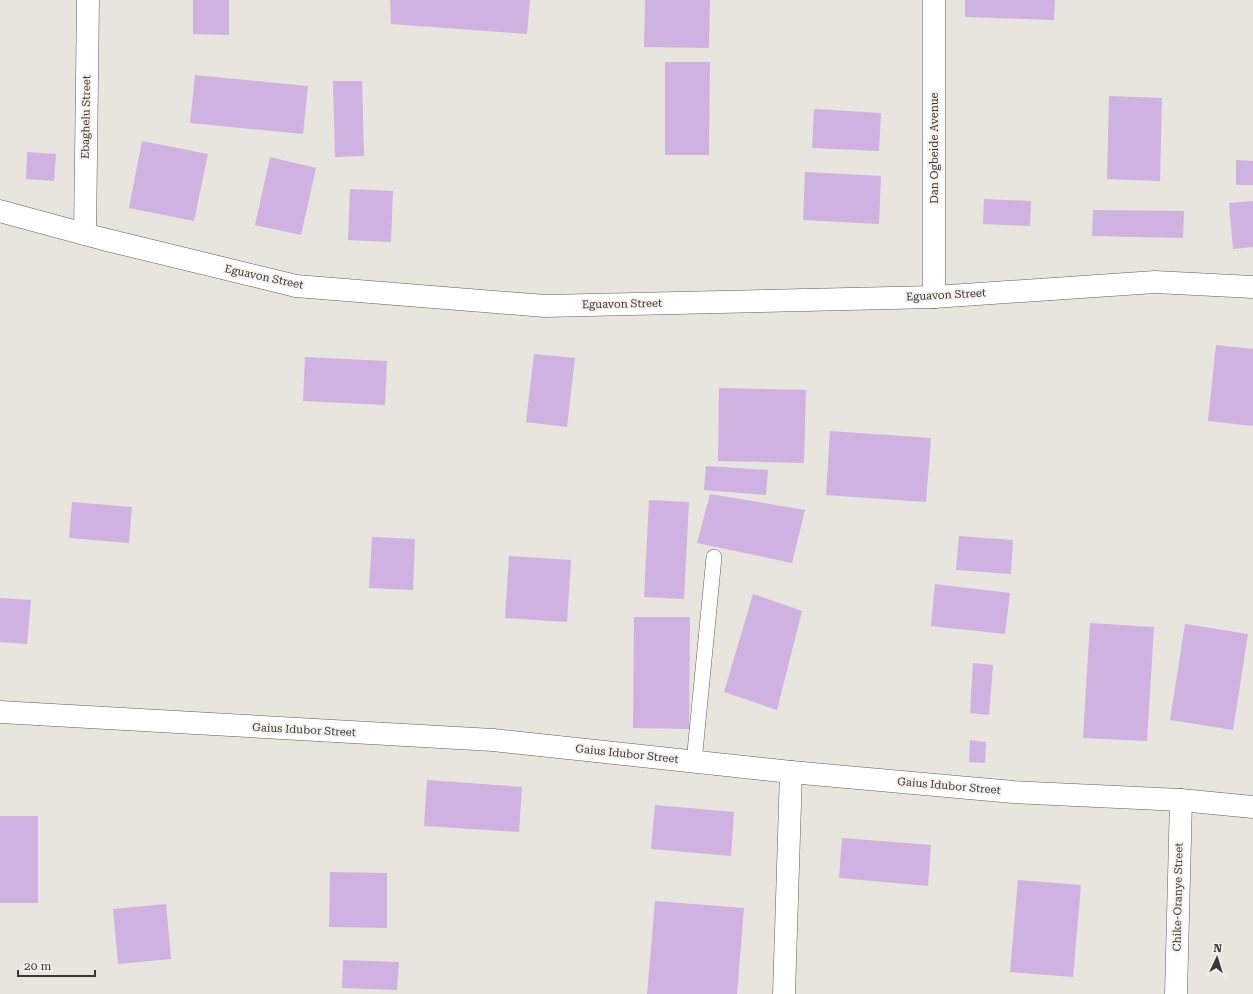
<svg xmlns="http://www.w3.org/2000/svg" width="1253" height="994" font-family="'Roboto Serif',serif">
<rect width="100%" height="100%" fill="#e8e4de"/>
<g fill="#cfb2e1">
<polygon points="193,0 229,0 229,35 193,34"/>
<polygon points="390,0 530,0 527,34 391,24"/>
<polygon points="645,0 710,0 709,48 644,47"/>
<polygon points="965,0 1055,0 1054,20 965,17"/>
<polygon points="665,62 710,62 709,155 665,155"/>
<polygon points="195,75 308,86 303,134 190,123"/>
<polygon points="333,81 362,81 364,156 335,157"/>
<polygon points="1109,96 1162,98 1160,181 1107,179"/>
<polygon points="814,109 881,113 879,151 812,148"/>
<polygon points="142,141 208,154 194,221 129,208"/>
<polygon points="27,152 56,154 54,181 26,179"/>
<polygon points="270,157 316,168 301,235 255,225"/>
<polygon points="1236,160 1253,161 1253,185 1236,185"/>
<polygon points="805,172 881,176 879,224 803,220"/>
<polygon points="350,189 393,191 391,242 348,240"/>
<polygon points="984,199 1031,201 1030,226 983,224"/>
<polygon points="1253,201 1253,247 1233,249 1229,203"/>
<polygon points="1093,210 1184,211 1183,238 1092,236"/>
<polygon points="1216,345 1253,349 1253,426 1208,421"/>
<polygon points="534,354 575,358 567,427 526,422"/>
<polygon points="305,357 387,361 385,405 303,401"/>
<polygon points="719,388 806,390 804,463 718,461"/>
<polygon points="830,431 931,438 926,502 826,495"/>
<polygon points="706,466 768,470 766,495 704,490"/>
<polygon points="710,494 805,510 792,563 697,543"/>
<polygon points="649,500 689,502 684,599 644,597"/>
<polygon points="72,502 132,507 129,543 69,538"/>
<polygon points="959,536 1013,540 1011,574 956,570"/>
<polygon points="372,537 415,539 413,590 369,588"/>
<polygon points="509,556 571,560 567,622 505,618"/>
<polygon points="935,584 1010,593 1005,634 931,626"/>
<polygon points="753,594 802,611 777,710 724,692"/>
<polygon points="0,598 31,600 27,644 0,642"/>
<polygon points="634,617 690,617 689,729 633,728"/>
<polygon points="1090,623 1154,627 1147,741 1083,738"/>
<polygon points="1185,624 1248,634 1233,730 1170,720"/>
<polygon points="973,663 993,665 989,715 970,713"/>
<polygon points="970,740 986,742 985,763 969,762"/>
<polygon points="427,780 522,787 519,832 424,826"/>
<polygon points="655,805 734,812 731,856 651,849"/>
<rect x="0" y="816" width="38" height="87"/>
<polygon points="842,838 931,845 928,886 839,878"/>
<polygon points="330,872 387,873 387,928 329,927"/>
<polygon points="1018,880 1081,885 1073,977 1010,972"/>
<polygon points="655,901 744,908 737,994 647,994"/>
<polygon points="166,904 171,959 118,964 113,909"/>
<polygon points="343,960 399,962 397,990 342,988"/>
</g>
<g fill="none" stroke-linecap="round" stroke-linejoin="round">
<defs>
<polyline id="lane" points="694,762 714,557"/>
<g id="street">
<polyline points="934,0 934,297"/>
<polyline points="0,211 103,239 296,286 545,306 934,297 1155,282 1253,287"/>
<polyline points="85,234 88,0"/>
<polyline points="0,712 493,740 791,772 1013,792 1181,800 1253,807"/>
<polyline points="784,994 791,772"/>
<polyline points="1176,994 1181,800"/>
</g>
</defs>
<use href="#lane" stroke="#605d58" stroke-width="16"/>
<use href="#street" stroke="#605d58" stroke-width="23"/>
<use href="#lane" stroke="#fff" stroke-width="15"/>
<use href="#street" stroke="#fff" stroke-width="22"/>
</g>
<g text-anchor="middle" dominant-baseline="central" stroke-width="4" stroke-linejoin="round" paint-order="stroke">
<g font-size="11" fill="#373634" stroke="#f5f1ec">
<text transform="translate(86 117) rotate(-89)">Ebaghelu Street</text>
<text transform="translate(934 148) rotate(-90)">Dan Ogbeide Avenue</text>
<text transform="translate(264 277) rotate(12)">Eguavon Street</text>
<text transform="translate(946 295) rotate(-3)">Eguavon Street</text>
<text transform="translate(622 304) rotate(-1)">Eguavon Street</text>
<text transform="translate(304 730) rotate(3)">Gaius Idubor Street</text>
<text transform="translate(627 754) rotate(6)">Gaius Idubor Street</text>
<text transform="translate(949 786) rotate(5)">Gaius Idubor Street</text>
<text transform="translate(1178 897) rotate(-89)">Chike-Oranye Street</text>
</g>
</g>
<g transform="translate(1217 958) rotate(4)" stroke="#f5f1ec" stroke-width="3" paint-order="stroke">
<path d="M0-3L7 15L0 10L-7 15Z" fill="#373634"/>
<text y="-6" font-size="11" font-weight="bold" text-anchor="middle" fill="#373634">N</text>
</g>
<path d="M18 970v6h77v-6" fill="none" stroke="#373634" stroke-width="2"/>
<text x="24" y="970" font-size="12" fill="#373634" stroke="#f5f1ec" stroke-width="3" paint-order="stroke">20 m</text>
</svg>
